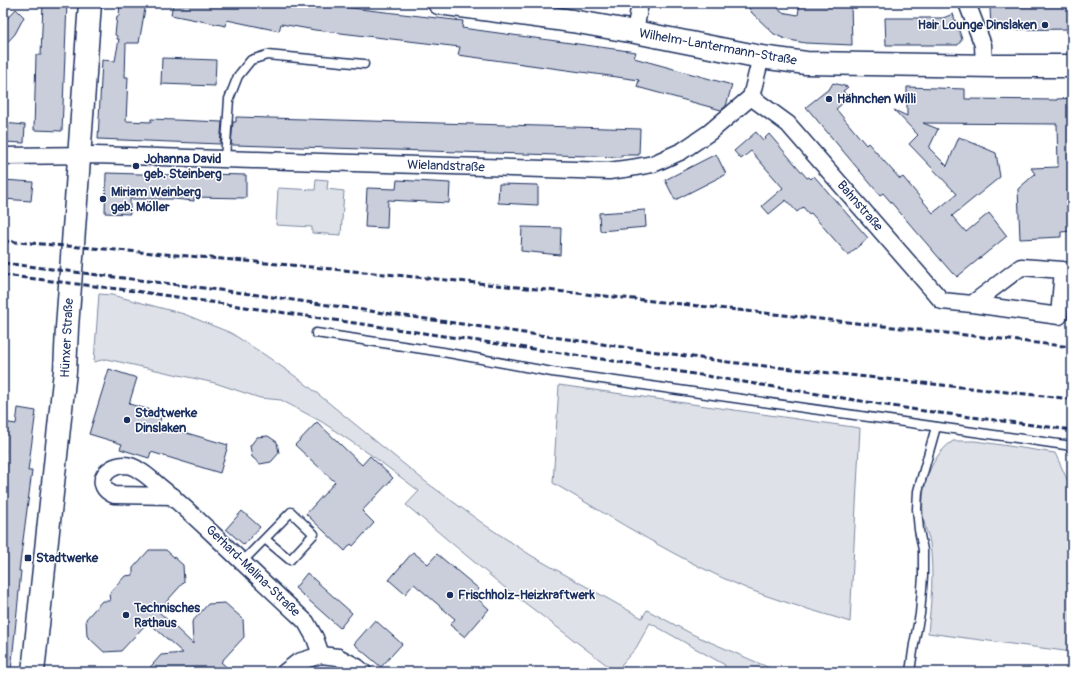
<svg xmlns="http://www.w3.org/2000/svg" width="1075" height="675" font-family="Pangolin,sans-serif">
<rect width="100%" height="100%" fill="#fff"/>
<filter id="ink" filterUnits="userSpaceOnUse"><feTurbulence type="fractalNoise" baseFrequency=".025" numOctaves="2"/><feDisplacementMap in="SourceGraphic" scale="8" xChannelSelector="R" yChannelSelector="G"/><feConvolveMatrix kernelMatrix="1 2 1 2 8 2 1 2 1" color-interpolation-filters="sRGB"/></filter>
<g filter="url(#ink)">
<g fill="#dee1e7" stroke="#7c88a2">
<polygon points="316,179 328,180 327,189 344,191 341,235 312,233 312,227 276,225 278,188 315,190"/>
<polygon points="99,294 112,295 184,314 231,333 265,355 302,381 426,482 485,525 532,556 642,618 647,610 694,635 779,672 724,672 725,665 650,623 636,648 621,665 630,672 616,672 504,587 406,505 419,491 374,457 322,422 281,400 260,398 215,383 106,359 94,362"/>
<path d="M559 385 860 428 850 622C816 611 781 602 748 589 680 561 616 520 553 483Z"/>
<path d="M953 441H975L1055 453 1072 490V652L928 633C931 603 934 574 930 544 930 538 926 532 925 526 918 497 927 458 953 441Z"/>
</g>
<g fill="#caceda" stroke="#1b2f5e">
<polygon points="43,3 67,3 62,131 34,130 36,55 41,55"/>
<polygon points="120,3 146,3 139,43 126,43 125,77 128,77 126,121 151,122 151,119 222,122 220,144 98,139 102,60 115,61 119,39 117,39 117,36 115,35 117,16 119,16"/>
<polygon points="173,3 308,3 463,21 462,28 636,52 634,58 732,85 726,106 721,110 637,87 639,80 458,55 460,47 315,30 281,24 279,31 227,20 226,26 171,15"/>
<polygon points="746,3 775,3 781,12 798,15 800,3 851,3 852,45 805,43 785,39 774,34 752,13"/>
<polygon points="1065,5 1072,6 1072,29 991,30 990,7"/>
<polygon points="16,9 24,17 15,34 3,47 3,23"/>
<polygon points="953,14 962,39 958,45 886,45 885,18 943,18"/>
<polygon points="162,58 216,60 215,86 161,84"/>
<polygon points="833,83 848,87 843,91 849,98 836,109 866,145 868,143 900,179 903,177 933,213 957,194 909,144 918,135 894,110 907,116 907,87 965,89 965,99 1057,100 1057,99 1072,98 1072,231 1061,232 1061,237 1020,239 1018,189 1035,174 1031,168 1058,167 1057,124 923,123 938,129 929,148 947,166 959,137 996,153 1000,177 952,216 966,232 989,213 1007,236 957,277 954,273 953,274 883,193 880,195 806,107 830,88"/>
<polygon points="236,117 640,129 639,155 621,155 621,157 235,145 231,145 233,122 236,122"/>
<polygon points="3,123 25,125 24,143 3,142"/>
<polygon points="756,132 763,140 769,134 807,178 809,177 811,179 814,176 868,238 848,255 811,213 809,214 803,207 797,212 786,200 769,214 762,206 783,188 751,151 741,159 734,151"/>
<polygon points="716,154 726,174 675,200 665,180"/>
<polygon points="106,173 174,175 207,176 207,174 246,175 246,198 194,197 194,201 174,199 130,199 130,214 105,213"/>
<polygon points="3,180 33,182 31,201 3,199"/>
<polygon points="397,180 450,183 449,203 388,200 387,228 365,227 367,188 396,189"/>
<polygon points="499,184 538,185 538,205 498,203"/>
<polygon points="645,210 646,227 600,231 599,213"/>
<polygon points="522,227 561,228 560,255 521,251"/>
<polygon points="109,369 137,378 129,404 162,413 159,425 228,445 220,473 151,452 149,458 120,449 122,444 89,434"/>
<polygon points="18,408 36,411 28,471 32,471 19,571 21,571 11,671 3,670 3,475 5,449 3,449 3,422 16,424"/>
<polygon points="317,422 362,465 370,456 393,478 362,511 374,523 353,546 351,544 345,551 306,514 335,482 295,445"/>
<polygon points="268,436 277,442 279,453 271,462 260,464 252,457 250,446 257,437"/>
<polygon points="242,511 260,527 244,545 226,529"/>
<polygon points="149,550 166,550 183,565 184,582 158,611 193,644 192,622 208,604 225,603 243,619 244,637 221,662 232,672 146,672 161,655 183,653 148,622 121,651 104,652 87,636 86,619 102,601 110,601 109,594 125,576 133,575 133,568"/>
<polygon points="413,552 428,564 437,554 479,589 474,595 489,609 465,637 450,625 455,619 414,584 405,594 389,580"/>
<polygon points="307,573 352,613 340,628 295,588"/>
<polygon points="375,620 402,644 381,667 354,644"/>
</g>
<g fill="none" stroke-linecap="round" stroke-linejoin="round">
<defs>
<g id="lane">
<polyline points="225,159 229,99 238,76 251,60 267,55 364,64"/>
<polyline points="316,333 443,352 552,372 1072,446"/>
<polyline points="242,562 291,512 314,534 290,560 265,539"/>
<polyline points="910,672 914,644 920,614 923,576 923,550 919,530 917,509 918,491 936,427"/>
</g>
<g id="street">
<polyline points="967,3 983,45 984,66"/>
<polyline points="635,32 640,3"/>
<polyline points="751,97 788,124 942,301 972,304 1021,267 1063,270 1059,316 972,304"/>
<polyline points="3,156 95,155 609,171 631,168 653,164 682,151 710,132 751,97 761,57"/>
<path d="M173 496 114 495C93 486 104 466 124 465 129 465 136 468 140 471 147 475 153 481 159 486 178 501 196 518 214 535 244 564 275 593 306 622L315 638 321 655"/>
<polyline points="285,672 298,662 321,655 338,657 357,667 363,672"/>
</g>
<g id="secondary">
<polyline points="439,3 572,21 635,32 761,57 806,63 994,66 1072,66"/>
<polyline points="33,672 65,371 67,328 90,3"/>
</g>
</defs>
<use href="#lane" stroke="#1b2f5e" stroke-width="11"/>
<use href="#street" stroke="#1b2f5e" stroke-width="19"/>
<use href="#secondary" stroke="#1b2f5e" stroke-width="25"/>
<use href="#lane" stroke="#fff" stroke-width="8"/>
<use href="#street" stroke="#fff" stroke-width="16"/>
<use href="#secondary" stroke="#fff" stroke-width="22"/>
<g stroke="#1b2f5e" stroke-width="3" stroke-dasharray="6 3" stroke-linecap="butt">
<path d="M3 241C360 268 716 307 1072 347"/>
<polyline points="3,263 251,294 728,362 1072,399"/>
<polyline points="3,275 135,291 595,358 917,410 1072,430"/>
</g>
</g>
</g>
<g fill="#1b2f5e" stroke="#fff" stroke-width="1.5">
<circle cx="1045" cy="25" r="4"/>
<circle cx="829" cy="99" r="4"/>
<circle cx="136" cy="166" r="4"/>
<circle cx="103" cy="199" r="4"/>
<circle cx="127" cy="420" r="4"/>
<rect x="24" y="554" width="8" height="8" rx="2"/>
<circle cx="450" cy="595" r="4"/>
<circle cx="126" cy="615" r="4"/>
</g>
<g text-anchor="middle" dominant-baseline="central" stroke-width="3" stroke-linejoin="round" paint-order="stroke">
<g font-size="13" font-weight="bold" fill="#1b2f5e" stroke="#fff" text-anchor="start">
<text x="1037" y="25" text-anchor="end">Hair Lounge Dinslaken</text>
<text x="837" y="99">Hähnchen Willi</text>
<text x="144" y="159">Johanna David<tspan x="144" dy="15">geb. Steinberg</tspan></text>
<text x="111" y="192">Miriam Weinberg<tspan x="111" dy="15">geb. Möller</tspan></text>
<text x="135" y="413">Stadtwerke<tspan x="135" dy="15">Dinslaken</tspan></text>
<text x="36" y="558">Stadtwerke</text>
<text x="458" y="595">Frischholz-Heizkraftwerk</text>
<text x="134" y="608">Technisches<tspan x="134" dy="15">Rathaus</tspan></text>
</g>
<g font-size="13" fill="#1b2f5e" stroke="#fff">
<text transform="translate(718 47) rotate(10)">Wilhelm-Lantermann-Straße</text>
<text transform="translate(446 166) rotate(2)">Wielandstraße</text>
<text transform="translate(860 206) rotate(49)">Bahnstraße</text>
<text transform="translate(67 338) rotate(-87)">Hünxer Straße</text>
<text transform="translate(253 571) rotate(44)">Gerhard-Malina-Straße</text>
</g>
</g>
<rect width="1075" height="675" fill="none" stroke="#fff" stroke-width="16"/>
<rect x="8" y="8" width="1059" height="659" fill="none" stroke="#1b2f5e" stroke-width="1.5" filter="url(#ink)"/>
</svg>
